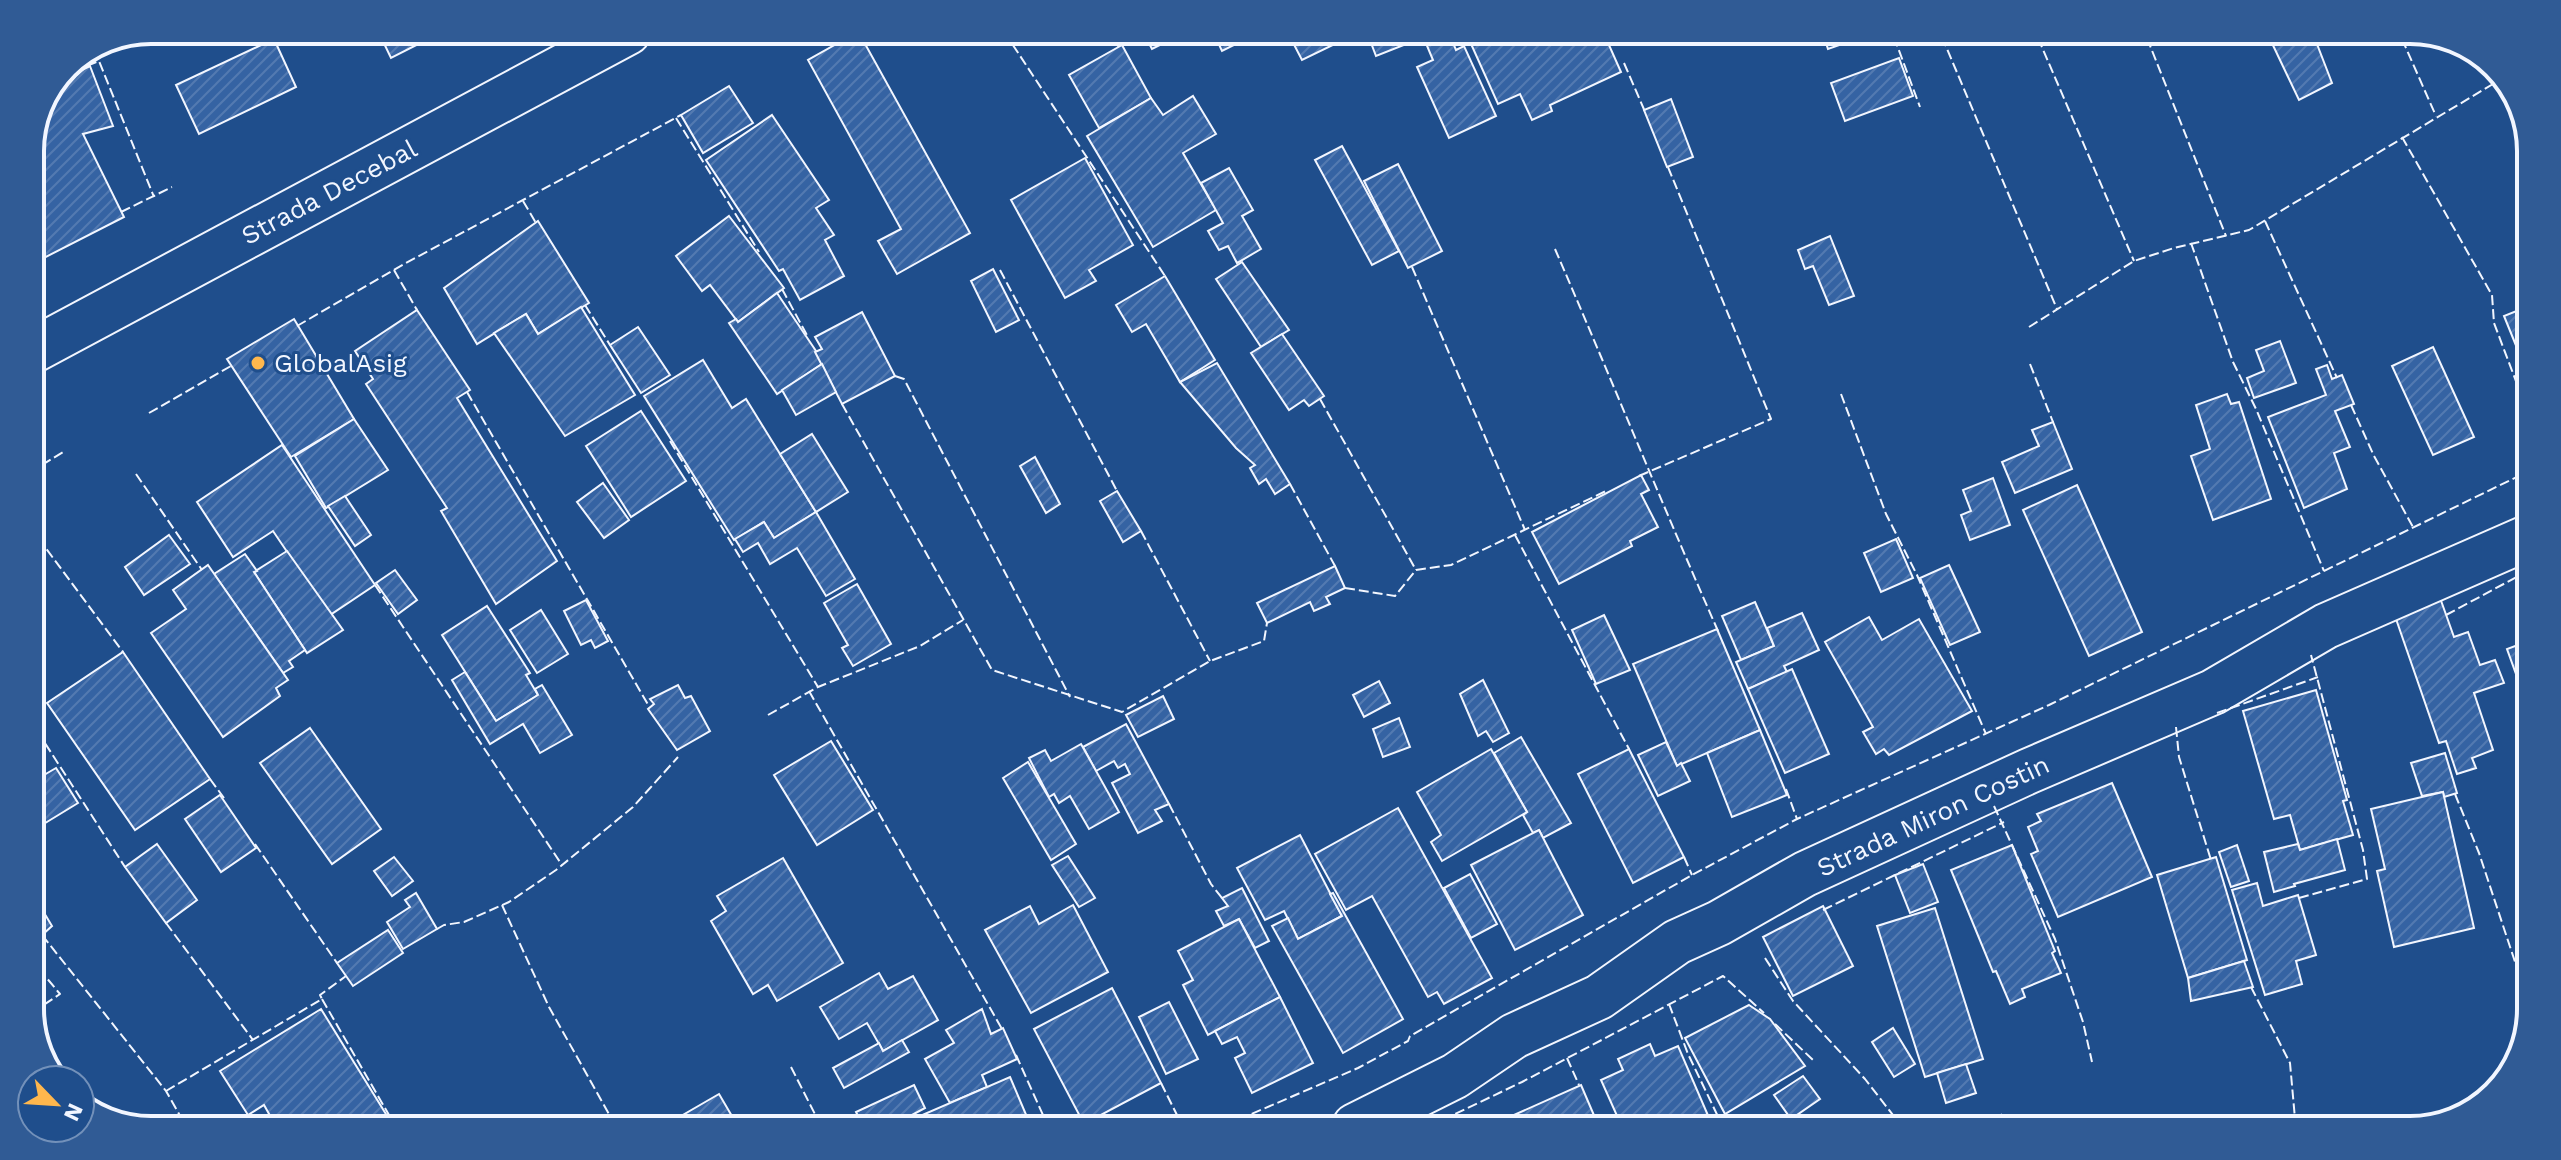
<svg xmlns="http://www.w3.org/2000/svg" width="2561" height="1160" font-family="'Work Sans',sans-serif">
<defs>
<pattern id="building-hatch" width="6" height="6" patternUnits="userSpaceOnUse" patternTransform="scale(2)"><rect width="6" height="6" fill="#3563a3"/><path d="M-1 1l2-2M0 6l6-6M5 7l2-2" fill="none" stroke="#537ab1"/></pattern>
</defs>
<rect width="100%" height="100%" fill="#1f4e8c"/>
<g fill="url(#building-hatch)" stroke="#f2f6ff" stroke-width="2">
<polygon points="378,31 444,31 391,58"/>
<polygon points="856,33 859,33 970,233 897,274 878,241 901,229 808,60"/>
<polygon points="1144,34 1182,34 1152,49"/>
<polygon points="1214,34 1251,34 1252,36 1222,51"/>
<polygon points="1289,35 1338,35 1341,41 1302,60"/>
<polygon points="1368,35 1429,35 1376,56"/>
<polygon points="1437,35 1450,35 1456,50 1464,46 1496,116 1449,138 1417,67 1433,60 1425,41"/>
<polygon points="1467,35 1605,36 1621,72 1550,105 1552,111 1532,120 1520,94 1498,104"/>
<polygon points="1824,37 1862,37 1828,49"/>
<polygon points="274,39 296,87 199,134 176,85"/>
<polygon points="2270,39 2315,39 2332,83 2299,100"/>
<polygon points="1122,45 1151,98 1099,128 1069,75"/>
<polygon points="1899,58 1913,96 1845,121 1831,83"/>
<polygon points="90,66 113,126 83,134 124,217 30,265 30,144 59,81"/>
<polygon points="729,86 753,123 703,153 681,115"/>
<polygon points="1193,96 1216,134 1183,153 1216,210 1153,247 1087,136 1151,98 1163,115"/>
<polygon points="1671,99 1693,157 1667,167 1644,110"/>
<polygon points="772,115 829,200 816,208 834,235 825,240 844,276 800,300 783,269 779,271 706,160"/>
<polygon points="1342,146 1399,251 1372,265 1315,160"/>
<polygon points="1085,158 1133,245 1089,270 1096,281 1065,298 1011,200"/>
<polygon points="1398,164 1442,251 1408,268 1364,181"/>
<polygon points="1229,168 1253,210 1242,216 1261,249 1237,263 1228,246 1219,250 1208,231 1223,223 1201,183"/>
<polygon points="729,216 784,288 738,322 710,285 702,291 676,256"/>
<polygon points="538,221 589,303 538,334 526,314 477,344 444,288"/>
<polygon points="1830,236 1854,296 1829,305 1813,266 1805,269 1798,250"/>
<polygon points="1242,262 1289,330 1261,347 1216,279"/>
<polygon points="993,269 1019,320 996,332 971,281"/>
<polygon points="1165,276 1215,360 1180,382 1146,324 1132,332 1116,305"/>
<polygon points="777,293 816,351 822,364 777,394 729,323 736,319 738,322"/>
<polygon points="2529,306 2528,375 2504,316"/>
<polygon points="581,307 635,395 565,436 494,333 526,314 538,334"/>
<polygon points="417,310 470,390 457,398 557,561 496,604 441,511 447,508 366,384 373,379 355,351"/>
<polygon points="862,312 895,376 842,404 815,352 822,349 815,337"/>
<polygon points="294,319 354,419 291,457 227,359"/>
<polygon points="638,327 670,375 641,393 610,345"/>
<polygon points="1282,334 1324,396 1309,406 1304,400 1289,410 1251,353"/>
<polygon points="2280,341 2296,383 2254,398 2247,378 2264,371 2256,350"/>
<polygon points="2433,347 2474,437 2433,455 2392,366"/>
<polygon points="703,360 732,408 746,399 816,512 774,538 764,522 734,540 644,396"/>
<polygon points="1217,363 1290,484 1275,494 1266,479 1259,484 1250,468 1255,465 1236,448 1180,382"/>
<polygon points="822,364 836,392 796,415 782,390"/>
<polygon points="2327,365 2332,379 2342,375 2354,404 2335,411 2350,447 2334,453 2347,489 2304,508 2268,417 2326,395 2316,369"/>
<polygon points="2227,394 2231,404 2239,402 2271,499 2213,520 2191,456 2210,449 2196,405"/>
<polygon points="641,411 686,481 631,517 586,446"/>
<polygon points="354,419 388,470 326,508 295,456"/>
<polygon points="2053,422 2072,469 2015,493 2002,462 2039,446 2032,430"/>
<polygon points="812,434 848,492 816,512 780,454"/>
<polygon points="282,445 375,585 330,615 273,531 233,557 197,502"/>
<polygon points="1035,457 1060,504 1046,513 1020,466"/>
<polygon points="1641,475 1649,490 1641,494 1658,527 1630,541 1632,546 1559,584 1532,532"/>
<polygon points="1993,478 2010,525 1970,540 1961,515 1971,511 1963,490"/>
<polygon points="603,483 629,520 604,538 577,502"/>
<polygon points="2077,485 2142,632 2089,656 2023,510"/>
<polygon points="1117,491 1141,531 1123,542 1100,501"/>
<polygon points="345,496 371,535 355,546 328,506"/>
<polygon points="816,512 855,579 826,596 797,548 770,564 758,543 743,552 735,539 764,522 774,538"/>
<polygon points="169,535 190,564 144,595 125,567"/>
<polygon points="1896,539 1913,578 1881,592 1864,553"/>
<polygon points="287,551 343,630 307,653 254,572"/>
<polygon points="245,554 257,571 254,572 305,650 289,661 293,667 283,673 214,574"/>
<polygon points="208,565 288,680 276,688 280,696 223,737 151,633 186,609 173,590"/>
<polygon points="1949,565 1980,632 1950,645 1920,578"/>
<polygon points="1335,566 1345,588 1326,597 1330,604 1314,611 1310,602 1267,623 1257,603"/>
<polygon points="395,570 417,600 398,614 376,583"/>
<polygon points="857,584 891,644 853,666 842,648 848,645 824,603"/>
<polygon points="2439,595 2454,637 2468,632 2480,665 2495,660 2504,683 2474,693 2493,750 2472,758 2476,768 2457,774 2446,741 2439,743 2395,616"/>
<polygon points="586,600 608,641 595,648 591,640 581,645 564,611"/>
<polygon points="1755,602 1774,646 1741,660 1722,616"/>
<polygon points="487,606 530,673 526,675 538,695 496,721 442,635"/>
<polygon points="541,610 568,654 537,673 510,630"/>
<polygon points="1802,613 1819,650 1784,666 1787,672 1748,689 1736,662 1774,646 1767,628"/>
<polygon points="1604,615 1630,670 1596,684 1572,630"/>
<polygon points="1869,617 1882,640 1919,619 1972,711 1889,755 1884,749 1876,754 1863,732 1873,727 1825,642"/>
<polygon points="1717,629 1760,730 1677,766 1633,664"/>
<polygon points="2526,642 2525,699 2507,649"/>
<polygon points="123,652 210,779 135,830 47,703"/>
<polygon points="1792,669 1829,754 1785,773 1748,689"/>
<polygon points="465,672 496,721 538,695 535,689 542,685 572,735 540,753 523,724 490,744 452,680"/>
<polygon points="1483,680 1509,733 1493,742 1486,731 1478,736 1460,694"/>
<polygon points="1379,681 1390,703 1364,717 1353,695"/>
<polygon points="678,685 685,698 691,696 710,731 677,750 648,709 654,704 650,699"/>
<polygon points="2316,690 2347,800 2343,801 2353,835 2300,850 2290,815 2274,819 2243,711"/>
<polygon points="1163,696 1174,719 1138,737 1126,715"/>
<polygon points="1399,718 1410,747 1383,757 1373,729"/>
<polygon points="1126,724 1169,804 1155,810 1162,821 1138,833 1112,783 1130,774 1125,764 1118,768 1114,761 1096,771 1083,747"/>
<polygon points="310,728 381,829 332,864 260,763"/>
<polygon points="1760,730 1787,795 1732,817 1707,753"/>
<polygon points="1521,737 1571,823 1543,838 1539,830 1533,833 1523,815 1527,812 1494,753"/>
<polygon points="831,741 873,810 817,845 774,775"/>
<polygon points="1666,742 1677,766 1681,763 1690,781 1658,796 1638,755"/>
<polygon points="1081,744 1119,812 1089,829 1070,796 1059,803 1054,794 1049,797 1029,758 1045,750 1051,761"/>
<polygon points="1491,749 1527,812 1442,861 1431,842 1441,835 1417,792"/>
<polygon points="1629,749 1684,857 1633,883 1578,774"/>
<polygon points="2445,753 2457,793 2444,797 2443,792 2422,796 2411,763"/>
<polygon points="1028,762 1076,844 1051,860 1003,778"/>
<polygon points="56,768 78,803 42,825 30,806 30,791 36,788 32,782"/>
<polygon points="2112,783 2152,877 2058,917 2031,854 2038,851 2028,827 2041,821 2037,814"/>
<polygon points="2443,792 2474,928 2394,947 2377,871 2385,869 2371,809"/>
<polygon points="220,795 256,848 221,872 185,819"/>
<polygon points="1398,808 1492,978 1444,1004 1437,992 1428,997 1372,896 1346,910 1315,854"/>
<polygon points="1539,830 1583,915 1515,950 1471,865"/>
<polygon points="1300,835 1342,916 1298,939 1284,911 1265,920 1237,868"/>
<polygon points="2337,839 2345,870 2294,884 2295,886 2274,892 2264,852 2298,844 2300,850"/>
<polygon points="157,844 197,900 166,923 125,867"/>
<polygon points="2012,845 2055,951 2052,953 2061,973 2022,989 2025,997 2010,1004 1996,971 1993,972 1951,870"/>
<polygon points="2237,845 2249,881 2231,887 2219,852"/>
<polygon points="1068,856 1095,898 1079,907 1052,865"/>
<polygon points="394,857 413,881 392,896 374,871"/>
<polygon points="2216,857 2247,960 2188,978 2157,875"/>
<polygon points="783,858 843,963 777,1001 768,985 753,994 711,921 726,911 717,896"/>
<polygon points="1923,864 1938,902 1910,913 1895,875"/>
<polygon points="1470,874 1497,924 1471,938 1444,888"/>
<polygon points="2257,883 2263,906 2298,895 2316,955 2296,961 2302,984 2265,995 2232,890"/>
<polygon points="1242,888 1269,941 1255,948 1239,919 1224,926 1216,911 1228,906 1222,898"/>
<polygon points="416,893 437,929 403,949 387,922 410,907 405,900"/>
<polygon points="1333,893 1403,1019 1343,1053 1272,926 1288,918 1298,939 1342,916 1330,894"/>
<polygon points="30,902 40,906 52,926 42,935 39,932 30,937"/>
<polygon points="1073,905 1108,972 1031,1013 985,930 1030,906 1039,924"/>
<polygon points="1823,906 1853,966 1793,996 1763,937"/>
<polygon points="1935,908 1983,1059 1925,1077 1877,926"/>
<polygon points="1239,919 1280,997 1208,1035 1183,985 1193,980 1178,951"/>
<polygon points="388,930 403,953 353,986 337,963"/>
<polygon points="2244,961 2253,987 2191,1001 2188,978"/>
<polygon points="879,973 888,989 913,976 938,1020 883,1051 867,1023 839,1039 820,1007"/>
<polygon points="1112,988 1161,1083 1084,1124 1034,1029"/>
<polygon points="1280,997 1313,1063 1252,1093 1235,1058 1245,1053 1237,1037 1222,1044 1215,1031"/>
<polygon points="1169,1002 1198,1059 1166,1074 1139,1017"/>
<polygon points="1749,1005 1770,1019 1805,1066 1725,1114 1685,1038"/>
<polygon points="321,1009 389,1119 385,1122 273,1121 264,1105 248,1115 220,1071"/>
<polygon points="982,1009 991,1034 1003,1028 1017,1059 982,1075 987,1087 950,1103 925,1059 954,1043 946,1030"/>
<polygon points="1893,1028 1915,1064 1894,1077 1872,1042"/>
<polygon points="902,1040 909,1052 844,1088 833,1068 879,1043 883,1051"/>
<polygon points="1650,1044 1655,1056 1678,1046 1713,1127 1622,1127 1601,1080 1623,1070 1618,1059"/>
<polygon points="1966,1064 1976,1093 1946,1103 1937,1073"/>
<polygon points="1803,1076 1820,1099 1791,1119 1774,1095"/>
<polygon points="1010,1077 1030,1124 915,1124 913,1119"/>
<polygon points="914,1085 925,1108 910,1116 911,1119 902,1124 862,1124 856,1112"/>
<polygon points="1581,1085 1599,1127 1498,1126 1496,1123"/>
<polygon points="719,1094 736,1123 669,1123"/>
<polygon points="2001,1115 2003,1128 1968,1128"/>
</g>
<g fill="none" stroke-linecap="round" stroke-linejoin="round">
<defs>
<polyline id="minor" points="1355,1126 1455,1076 1514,1036 1599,997 1677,942 1719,923 1805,874 2029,771 2213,692 2326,626 2527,538"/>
<polyline id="primary" points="30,352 628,32"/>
</defs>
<use href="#minor" stroke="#f2f6ff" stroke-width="48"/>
<use href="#primary" stroke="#f2f6ff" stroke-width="48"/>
<use href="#minor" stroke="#1f4e8c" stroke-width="44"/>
<use href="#primary" stroke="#1f4e8c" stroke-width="44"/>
<g stroke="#f2f6ff" stroke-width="2" stroke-dasharray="10 4" stroke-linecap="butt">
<polyline points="1005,33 1165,276"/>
<polyline points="1111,34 1118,47"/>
<polyline points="1894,37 1920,107"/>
<polyline points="1942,37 2057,309"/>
<polyline points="2038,38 2134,261"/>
<polyline points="2147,38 2226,236"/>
<polyline points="2402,39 2436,116"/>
<polyline points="1624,63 1646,114"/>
<polyline points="61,76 99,61 154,197"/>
<polyline points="676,118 759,252"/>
<polyline points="2402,137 2492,295 2494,323 2528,413"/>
<polyline points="523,201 536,223"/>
<polyline points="121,212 172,187"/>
<polyline points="2265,221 2337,378"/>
<polyline points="2191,243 2233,362 2256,409 2324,571"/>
<path d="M1555 249C1610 376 1662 504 1718 631"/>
<polyline points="1412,267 1525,530"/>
<polyline points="394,270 417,310"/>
<polyline points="1000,270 1117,491"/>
<polyline points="782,289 808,337"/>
<polyline points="585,305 610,345"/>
<polyline points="297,326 406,263 681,115"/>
<polyline points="2029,327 2134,261 2174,248 2249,230 2503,78"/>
<polyline points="2030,364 2053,422"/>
<polyline points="895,376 904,379 1070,697"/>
<polyline points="467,392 650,708"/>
<polyline points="1841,394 1886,514 1917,575 1986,734"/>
<polyline points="1320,399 1416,570"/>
<polyline points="842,404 992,670 1122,712 1210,661 1264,641 1267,623"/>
<polyline points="2351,405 2374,456 2413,527"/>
<polyline points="149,413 231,366"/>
<polyline points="670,441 818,687"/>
<polyline points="30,472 65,451"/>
<polyline points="136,474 202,570"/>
<polyline points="1639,476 1771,419 1668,167"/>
<polyline points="1290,484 1335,566"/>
<polyline points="30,527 123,652"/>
<polyline points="1141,531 1210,661"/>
<polyline points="1515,535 1629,749"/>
<polyline points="375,585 562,865"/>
<polyline points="1345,588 1395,596 1416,570 1451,565 1606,491"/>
<polyline points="2446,615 2526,572"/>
<polyline points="809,691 1002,1029"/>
<polyline points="2217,713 2318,677"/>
<polyline points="768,715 818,687 920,646 963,620"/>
<polyline points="30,720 125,867"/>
<polyline points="2176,727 2179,757 2211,860"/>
<polyline points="210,779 224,798"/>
<polyline points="1786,789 1797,819"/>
<polyline points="2455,794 2479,853 2522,983"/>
<polyline points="1169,804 1211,884 1222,898"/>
<polyline points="1994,806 2055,939 2083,1022 2092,1062"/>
<polyline points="255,844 337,963"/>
<polyline points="1684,857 1692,875"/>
<polyline points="2299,898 2367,879 2363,850 2311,655"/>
<polyline points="502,905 549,1007 614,1123"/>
<polyline points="1823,910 2004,822"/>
<polyline points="166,923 253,1040"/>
<polyline points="437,929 444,925 464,922 509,902 556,870 633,807 678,757"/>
<polyline points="42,935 166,1091 183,1121"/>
<polyline points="30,958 60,994 30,1014"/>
<polyline points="1765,958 1793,1001 1865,1079 1903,1128"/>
<polyline points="2251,987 2290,1063 2296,1130"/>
<polyline points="322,999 393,1122"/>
<polyline points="1669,1004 1688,1054 1723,1127"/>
<polyline points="1775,1024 1813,1060"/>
<polyline points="1016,1055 1047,1124"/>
<polyline points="1567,1058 1579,1085"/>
<polyline points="791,1067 820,1124"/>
<polyline points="1161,1083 1182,1125"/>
<polyline points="166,1091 322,999 320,995 346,976"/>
<polyline points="1453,1115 1458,1126"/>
<polyline points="2105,1118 2105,1129"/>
<polyline points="1858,1122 1862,1128"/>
<polyline points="1226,1125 1358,1068 1408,1041 1410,1036 1692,875 1797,819 2049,705 2527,472"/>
<polyline points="1430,1126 1522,1082 1723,976 1764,1013"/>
</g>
</g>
<circle fill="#ffb74d" stroke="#1f4e8c" stroke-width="3" cx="258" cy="363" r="8"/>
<g text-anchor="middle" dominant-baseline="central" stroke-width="6" stroke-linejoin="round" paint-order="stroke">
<g font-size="26" fill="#f2f6ff" stroke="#1f4e8c">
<text transform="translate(329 192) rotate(-28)">Strada Decebal</text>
<text transform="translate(1933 816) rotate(-25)">Strada Miron Costin</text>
</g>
<g font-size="26" fill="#f2f6ff" stroke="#1f4e8c" text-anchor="start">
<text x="274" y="363">GlobalAsig</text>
</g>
</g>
<path d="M0 0H2561V1160H0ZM151 44H2410A107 107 0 0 1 2517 151V1009A107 107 0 0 1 2410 1116H151A107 107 0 0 1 44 1009V151A107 107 0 0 1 151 44Z" fill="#305b95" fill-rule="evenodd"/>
<path fill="none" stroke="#f2f6ff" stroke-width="4" d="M151 44H2410A107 107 0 0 1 2517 151V1009A107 107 0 0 1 2410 1116H151A107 107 0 0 1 44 1009V151A107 107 0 0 1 151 44Z"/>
<g transform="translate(56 1104) rotate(115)"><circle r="38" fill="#1f4e8c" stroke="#7391ba" stroke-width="2"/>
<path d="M0-6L14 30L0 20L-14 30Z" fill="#ffb74d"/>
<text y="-12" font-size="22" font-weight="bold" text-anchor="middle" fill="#f2f6ff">N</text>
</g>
</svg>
